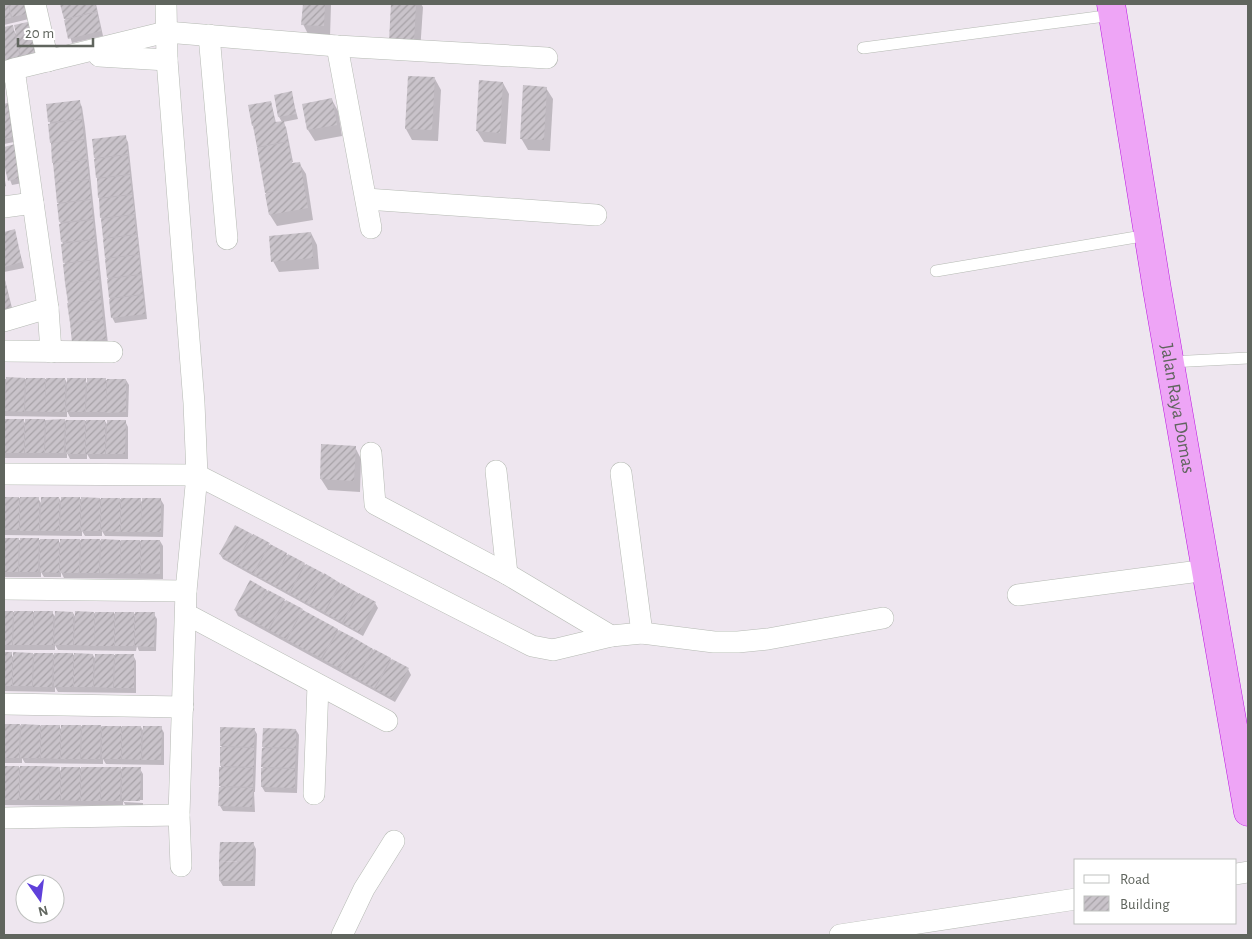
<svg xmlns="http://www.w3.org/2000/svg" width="1252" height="939" font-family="'Alegreya Sans',sans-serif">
<defs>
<pattern id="building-hatch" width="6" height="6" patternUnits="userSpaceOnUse" patternTransform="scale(1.25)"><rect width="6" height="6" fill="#c9c3ca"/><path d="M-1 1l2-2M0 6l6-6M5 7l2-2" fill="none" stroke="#a7a2a7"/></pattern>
</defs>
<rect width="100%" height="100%" fill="#eee6ef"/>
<g fill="#0003">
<polygon points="4,4 29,4 33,18 4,25"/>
<polygon points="61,4 96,4 103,36 72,43"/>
<polygon points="304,4 331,4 330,37 309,36 303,24"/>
<polygon points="392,4 421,4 423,7 420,52 390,40"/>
<polygon points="12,27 16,34 42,59 4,64 4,29"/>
<polygon points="435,79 441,90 438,141 412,140 406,129"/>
<polygon points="503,83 509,94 506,144 484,142 477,131"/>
<polygon points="546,88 553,99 550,151 528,150 521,138"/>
<polygon points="291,93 298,119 283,122 286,127 293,162 261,168 250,106 271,102 276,123 282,122 279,117"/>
<polygon points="332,100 338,111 342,136 315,141 308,130 303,105"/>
<polygon points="79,101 82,107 85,127 108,344 73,342 48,105"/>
<polygon points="9,104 19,141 4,144 4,105"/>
<polygon points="125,137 128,142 147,319 115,323 112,317 93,140"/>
<polygon points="18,145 28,182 12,185 4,164 4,148"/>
<polygon points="299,163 306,174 313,220 277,226 270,215 262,170"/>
<polygon points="4,175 6,186 4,187"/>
<polygon points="14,231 24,268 4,272 4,233"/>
<polygon points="311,233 317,245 319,269 279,272 273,261"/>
<polygon points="4,276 13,312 4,315"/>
<polygon points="4,379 65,379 68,385 85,380 88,385 88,380 126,380 129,385 128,417 70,417 67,411 67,417 4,416"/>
<polygon points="4,420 24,421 26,426 27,420 105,421 108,426 125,421 128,427 128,459 90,459 87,454 87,459 70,459 67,453 67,458 4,458"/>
<polygon points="323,446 355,447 361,459 360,492 328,490 321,479"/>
<polygon points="4,498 38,498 41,503 59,498 62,503 62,499 140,499 143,504 161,500 164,505 163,537 105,536 102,531 102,536 85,536 82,531 82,536 4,535"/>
<polygon points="251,535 375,603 378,608 363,636 223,559 220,554"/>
<polygon points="4,540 58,540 62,546 62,540 160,541 163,546 163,579 64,578 61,572 61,577 44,577 41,572 41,577 4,577"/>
<polygon points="251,582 408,669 411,675 395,702 238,616 235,610"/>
<polygon points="4,612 52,612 56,618 73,613 76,618 76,613 154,614 157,619 156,651 139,651 137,646 136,651 58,650 55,645 55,650 4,650"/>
<polygon points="4,653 11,654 14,659 15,654 93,655 96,660 96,655 133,655 136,661 136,693 58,692 55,687 55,692 4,691"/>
<polygon points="4,725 59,726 62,731 63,726 141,727 144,732 161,727 164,733 164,765 106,764 103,759 103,764 25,763 22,758 22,763 5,763"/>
<polygon points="222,728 254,729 257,734 255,792 254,792 255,812 223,811 220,806"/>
<polygon points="264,729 296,730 299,735 297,793 265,792 262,787"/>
<polygon points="4,767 59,768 62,773 62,768 140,769 143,774 143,800 124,800 124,802 143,803 143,806 126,806 123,801 123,806 4,805"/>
<polygon points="253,843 256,849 255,886 223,886 220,881"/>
</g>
<g fill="url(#building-hatch)">
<polygon points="4,4 8,4 11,18 4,19"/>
<polygon points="9,4 28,4 30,13 12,17"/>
<polygon points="60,4 95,4 97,11 64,19"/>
<polygon points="303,4 325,4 324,26 301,25"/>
<polygon points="391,4 416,4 414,42 389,40"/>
<polygon points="97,12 101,31 68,39 64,20"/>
<polygon points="32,21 40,54 21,58 14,25"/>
<polygon points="13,25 20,58 4,62 4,27"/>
<polygon points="408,76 435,77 432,130 405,129"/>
<polygon points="479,80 503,82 500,133 476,131"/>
<polygon points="523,85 547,87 544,140 520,139"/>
<polygon points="292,91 296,114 278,117 274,95"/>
<polygon points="332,98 337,125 307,130 302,104"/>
<polygon points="80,100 82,119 48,122 46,104"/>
<polygon points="271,101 275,122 284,121 288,141 257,147 253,126 265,123 252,126 248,105"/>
<polygon points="10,102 17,136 4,139 4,104"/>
<polygon points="82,120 84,139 50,143 48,124"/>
<polygon points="126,135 128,154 94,158 92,139"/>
<polygon points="84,140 87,159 52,163 51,143"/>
<polygon points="288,142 292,163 300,162 308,208 269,215 265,194 280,190 265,193 257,148"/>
<polygon points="19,143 26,176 8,181 4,164 4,147"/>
<polygon points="128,155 130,174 96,178 94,159"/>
<polygon points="87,160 89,179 55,183 53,163"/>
<polygon points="130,175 132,194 98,198 97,179"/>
<polygon points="89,180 91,199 57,203 55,183"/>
<polygon points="132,195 135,214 100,218 99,199"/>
<polygon points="91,200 93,219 59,222 57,204"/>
<polygon points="134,215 136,234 103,238 101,219"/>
<polygon points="93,220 95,239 61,242 59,224"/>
<polygon points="15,229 22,262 4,267 4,232"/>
<polygon points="311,232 313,258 271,262 269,236"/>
<polygon points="137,235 139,254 105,258 103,239"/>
<polygon points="95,240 97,259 63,263 61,244"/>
<polygon points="139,255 141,274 107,278 105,259"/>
<polygon points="97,260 99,279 65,283 63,264"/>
<polygon points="141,275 143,294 109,298 107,279"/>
<polygon points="4,276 11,307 4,309"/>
<polygon points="99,280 101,299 68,303 65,283"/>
<polygon points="143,295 145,314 111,318 109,299"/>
<polygon points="101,300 103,319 70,323 67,303"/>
<polygon points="103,320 106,339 72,343 70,323"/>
<polygon points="6,377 25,378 24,412 5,411"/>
<polygon points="26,378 45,378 45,412 25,411"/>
<polygon points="46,378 65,378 65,412 45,412"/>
<polygon points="67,378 86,378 85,412 66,412"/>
<polygon points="87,378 106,378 106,412 86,412"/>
<polygon points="107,379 126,379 126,412 106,413"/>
<rect x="5" y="419" width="19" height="34"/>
<polygon points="25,419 45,419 44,453 25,453"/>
<polygon points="65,419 64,453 45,453 46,420"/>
<rect x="66" y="420" width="19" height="34"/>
<rect x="86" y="420" width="19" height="34"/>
<polygon points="107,420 126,420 125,454 106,454"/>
<polygon points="321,444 356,446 354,481 320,479"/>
<rect x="4" y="497" width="15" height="33"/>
<rect x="20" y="497" width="19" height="34"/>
<polygon points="41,497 59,497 59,531 40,531"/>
<polygon points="61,497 80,497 80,531 60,531"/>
<polygon points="81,497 100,498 100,531 81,531"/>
<polygon points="101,498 120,498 120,532 101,531"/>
<rect x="121" y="498" width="20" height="34"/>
<polygon points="142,498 161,498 161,532 141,532"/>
<polygon points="235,525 252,534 235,564 219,554"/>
<polygon points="253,534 270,543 253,573 236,564"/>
<polygon points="4,538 19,538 18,572 4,572"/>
<polygon points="20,538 39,538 38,572 19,572"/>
<polygon points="40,539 59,539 59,573 40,572"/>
<polygon points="60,539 80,539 79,573 60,573"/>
<polygon points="81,539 100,539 99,573 80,573"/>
<polygon points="101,539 120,540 120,574 100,573"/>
<polygon points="121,540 140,540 140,574 120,573"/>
<polygon points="141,540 160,540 160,574 141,573"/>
<polygon points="270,544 287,553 274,580 288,554 305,563 289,593 254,574"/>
<polygon points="306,564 323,573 306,603 290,593"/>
<polygon points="324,573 340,583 324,612 307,603"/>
<polygon points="250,580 267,590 251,619 234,610"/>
<polygon points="341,583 358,593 342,622 325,613"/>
<polygon points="268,590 285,599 268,629 251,620"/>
<polygon points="359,593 376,602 359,632 343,623"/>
<polygon points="286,600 303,609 286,639 269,630"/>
<polygon points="303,610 338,629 321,658 304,649 314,631 304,649 287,640"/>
<polygon points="4,611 13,611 12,645 4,645"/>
<polygon points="14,611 33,611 33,645 13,645"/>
<polygon points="34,611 53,611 53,645 33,645"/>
<polygon points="55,611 73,612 73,645 54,645"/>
<polygon points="75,611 94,612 94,646 74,645"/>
<polygon points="95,612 114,612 114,646 94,646"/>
<rect x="115" y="612" width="19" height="34"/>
<polygon points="135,612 155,612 154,647 135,646"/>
<polygon points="339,630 356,639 339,668 322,659"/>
<polygon points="356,639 373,649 357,678 340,669"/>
<polygon points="374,649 391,658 374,688 357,679"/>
<rect x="4" y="652" width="8" height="34"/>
<polygon points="13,652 33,653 32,686 13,686"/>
<polygon points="34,653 53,653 52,687 33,687"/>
<rect x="54" y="653" width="19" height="34"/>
<polygon points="74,653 93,654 93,687 74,687"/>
<polygon points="95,654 114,654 113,688 94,687"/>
<polygon points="115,654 134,654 134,688 114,688"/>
<polygon points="392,659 409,668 392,698 375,689"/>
<polygon points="4,724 20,724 19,758 4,758"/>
<polygon points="21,724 40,725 40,758 20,758"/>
<polygon points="41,725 60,725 60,759 41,758"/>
<polygon points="61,725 81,725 80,759 61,759"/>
<polygon points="82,725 101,725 100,759 81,759"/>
<rect x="102" y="726" width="19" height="33"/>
<polygon points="122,726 141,726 141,760 122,759"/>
<polygon points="143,726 162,726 161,760 142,760"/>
<polygon points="220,727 255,728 254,747 220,746"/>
<polygon points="263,728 296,729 296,748 262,747"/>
<polygon points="220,747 254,748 254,767 220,766"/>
<polygon points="262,748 296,749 295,768 261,767"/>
<rect x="4" y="766" width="15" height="34"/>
<polygon points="20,766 40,766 39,800 20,800"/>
<polygon points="40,766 60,767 60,800 40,800"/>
<polygon points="61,767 80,767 80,801 61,800"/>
<polygon points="81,767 101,767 100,801 81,801"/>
<polygon points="101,767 121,767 120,801 101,801"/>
<polygon points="122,767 141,767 140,801 122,801"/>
<polygon points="219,767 253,768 253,787 219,786"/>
<polygon points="261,768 295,769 295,788 261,787"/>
<polygon points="219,787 253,788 252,807 218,806"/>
<polygon points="220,842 254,842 253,862 219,861"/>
<polygon points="219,861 253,862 253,881 219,881"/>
</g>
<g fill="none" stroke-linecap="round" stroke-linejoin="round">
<defs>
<g id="service">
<polyline points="863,48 1113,15"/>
<polyline points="936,271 1148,235"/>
<polyline points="1170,362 1248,358"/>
</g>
<g id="minor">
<polyline points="35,4 48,61"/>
<polyline points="166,4 167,60 194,403 197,475 186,591 179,815 181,866"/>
<polyline points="209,35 227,239"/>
<polyline points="337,46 371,228"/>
<polyline points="99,56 167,60"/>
<polyline points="14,69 166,32 337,46 547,58"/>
<polyline points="4,72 14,69 48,308"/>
<polyline points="366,199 596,215"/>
<polyline points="4,207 33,203"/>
<polyline points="4,321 48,308 51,352"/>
<polyline points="4,351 112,352"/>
<polyline points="371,453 375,504 507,574 611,636"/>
<polyline points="496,471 507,574"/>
<polyline points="621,473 642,633"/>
<polyline points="4,474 197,475 532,646 553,650 611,636 642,633 714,642 738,642 768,639 883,618"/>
<polyline points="4,589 186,591"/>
<polyline points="1018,595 1207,570"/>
<polyline points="186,614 387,721"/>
<polyline points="4,704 183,707"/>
<polyline points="314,794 318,685"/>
<polyline points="4,818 179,815"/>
<polyline points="1236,874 1248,872"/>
<polyline points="342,935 364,889 394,841"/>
<polyline points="840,935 1076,899"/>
</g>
<g id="trunk">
<path id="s1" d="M1111 4 1157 289 1248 812"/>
</g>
</defs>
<use href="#service" stroke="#b5bab3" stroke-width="12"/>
<use href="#minor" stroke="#b5bab3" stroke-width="22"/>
<use href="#trunk" stroke="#b914e1" stroke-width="29"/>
<use href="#service" stroke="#fff" stroke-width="11"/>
<use href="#minor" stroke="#fff" stroke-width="21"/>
<use href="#trunk" stroke="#eea5f6" stroke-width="28"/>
</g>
<g text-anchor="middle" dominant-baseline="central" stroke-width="4" stroke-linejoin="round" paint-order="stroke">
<g font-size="19" fill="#60655e" stroke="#fff">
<text stroke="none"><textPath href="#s1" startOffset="410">Jalan Raya Domas</textPath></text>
</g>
</g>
<rect width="1252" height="939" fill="none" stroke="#60655e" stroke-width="10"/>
<rect x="1074" y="859" width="162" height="65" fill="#ffffff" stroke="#bfc1bf"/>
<rect x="1084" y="875" width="25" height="8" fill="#ffffff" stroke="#bfc1bf"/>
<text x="1120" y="884" font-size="15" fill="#60655e">Road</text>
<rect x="1084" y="896" width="25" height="15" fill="url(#building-hatch)" stroke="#bfc1bf"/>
<text x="1120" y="909" font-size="15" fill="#60655e">Building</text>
<g transform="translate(40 899) rotate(166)"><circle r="24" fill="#ffffff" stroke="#bfc1bf"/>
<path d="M0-4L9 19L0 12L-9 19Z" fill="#5f40da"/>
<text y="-8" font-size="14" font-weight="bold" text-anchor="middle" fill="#60655e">N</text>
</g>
<path d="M18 38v8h75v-8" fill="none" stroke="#60655e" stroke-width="2.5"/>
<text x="25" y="38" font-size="15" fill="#60655e" stroke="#ffffff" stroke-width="4" paint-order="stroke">20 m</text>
</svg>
